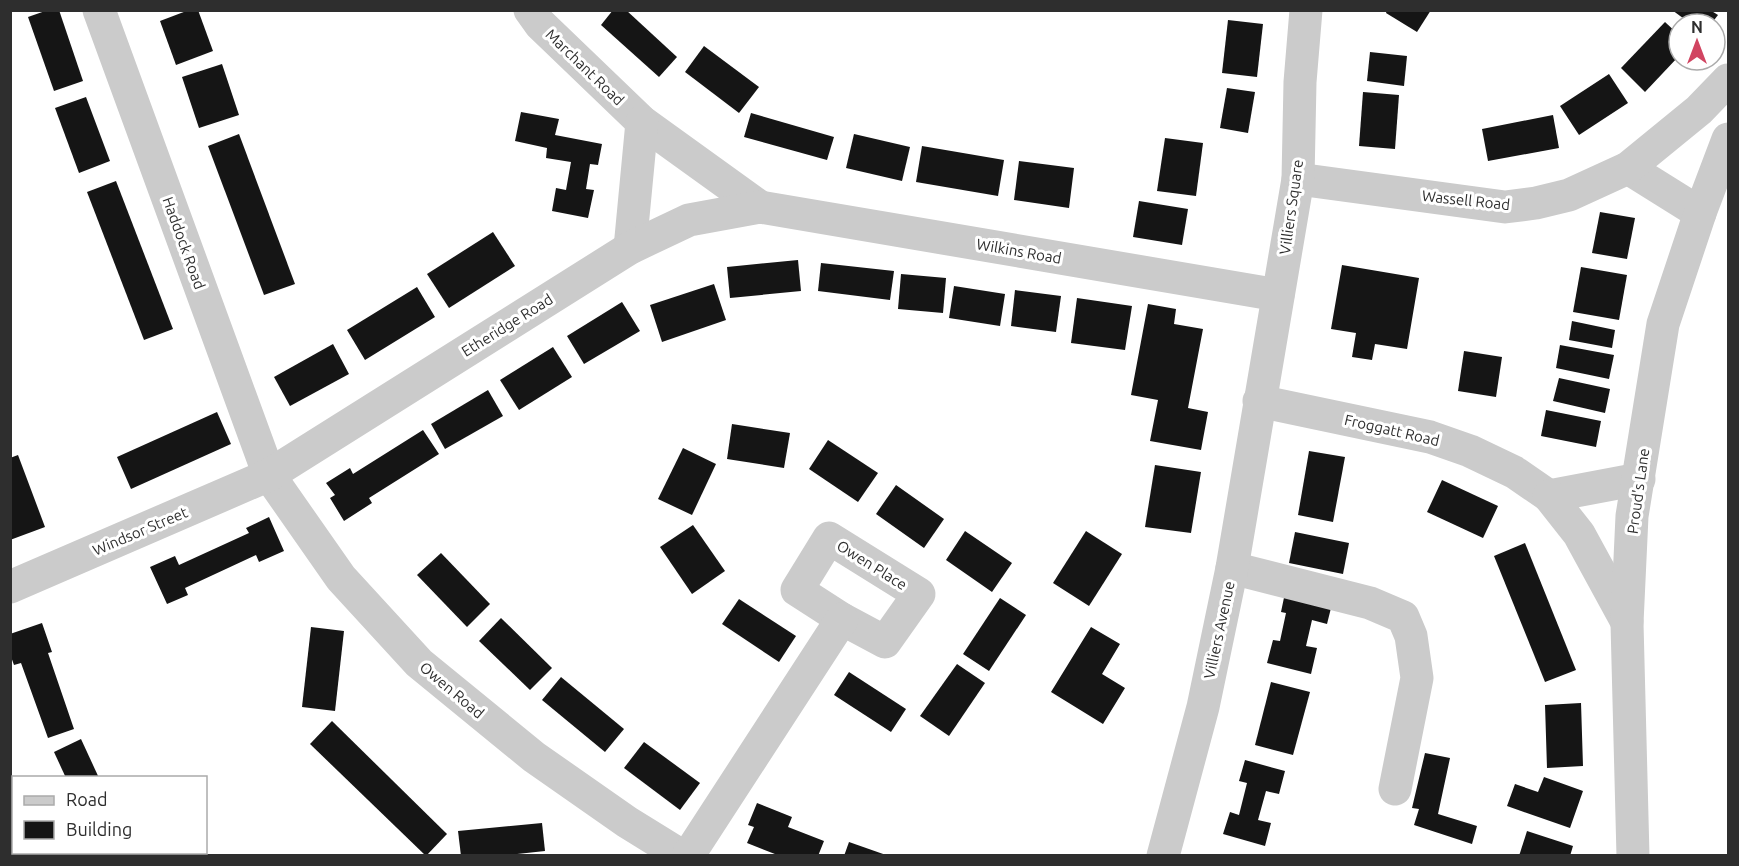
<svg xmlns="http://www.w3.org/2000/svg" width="1739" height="866" font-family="Ubuntu,sans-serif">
<rect width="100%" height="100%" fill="#fff"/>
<g fill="#151515">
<polygon points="48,10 59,10 83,81 54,91 28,17"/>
<polygon points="189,10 198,10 213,51 176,65 160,21"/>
<polygon points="613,10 626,10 677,57 659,77 601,25"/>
<polygon points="1387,10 1431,10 1417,32 1386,13"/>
<polygon points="1672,10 1710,10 1718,15 1711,24 1691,24"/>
<polygon points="1228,20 1263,24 1257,77 1222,73"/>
<polygon points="1665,22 1679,35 1679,56 1645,92 1621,68"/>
<polygon points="704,46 759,87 739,113 685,72"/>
<polygon points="1370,52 1407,56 1404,86 1367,81"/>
<polygon points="222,64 239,115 199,128 182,77"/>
<polygon points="1609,74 1628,103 1579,135 1560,106"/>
<polygon points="1227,88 1255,92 1248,133 1220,128"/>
<polygon points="1363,92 1399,95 1395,149 1359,146"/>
<polygon points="86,97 110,161 79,173 55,108"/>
<polygon points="521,112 559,119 555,135 602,144 598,165 590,164 586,189 594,190 588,218 552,211 556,188 566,190 571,162 546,158 547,148 515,141"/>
<polygon points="751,113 834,137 827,160 744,137"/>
<polygon points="1553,115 1559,148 1488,161 1482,129"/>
<polygon points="239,134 295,284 264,295 208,146"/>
<polygon points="854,134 910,147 902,181 846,168"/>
<polygon points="1165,138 1203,143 1196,196 1157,191"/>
<polygon points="922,146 1004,160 998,196 916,182"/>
<polygon points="1019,161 1074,168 1069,208 1014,200"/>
<polygon points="116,181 173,329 144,340 87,192"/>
<polygon points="1139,201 1188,209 1182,245 1133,237"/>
<polygon points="1600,212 1635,218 1627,259 1592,253"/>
<polygon points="493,232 515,266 449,308 427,274"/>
<polygon points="798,260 801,291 730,298 727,267"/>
<polygon points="821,263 894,271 890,300 818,291"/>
<polygon points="1342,265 1419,278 1407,349 1375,344 1372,360 1352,357 1356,333 1331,329"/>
<polygon points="1581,267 1627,275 1619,320 1573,312"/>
<polygon points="901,274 946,278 943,313 898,309"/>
<polygon points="714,284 726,320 662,342 650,305"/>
<polygon points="954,286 1005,294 1000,326 949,318"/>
<polygon points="417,287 435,317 365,360 347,330"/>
<polygon points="1015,290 1061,296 1056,332 1011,326"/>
<polygon points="1077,298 1132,306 1125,350 1071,343"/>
<polygon points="622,302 640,331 584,364 567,336"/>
<polygon points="1148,304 1176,309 1174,324 1203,329 1188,408 1208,412 1201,450 1150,441 1158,400 1131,395"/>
<polygon points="1572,321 1615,330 1612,348 1569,340"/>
<polygon points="333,344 349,374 290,406 274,377"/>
<polygon points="1560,345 1614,355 1609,379 1556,368"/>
<polygon points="553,347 572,377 519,410 500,380"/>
<polygon points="1464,351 1502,357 1496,397 1458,391"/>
<polygon points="1559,378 1610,389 1605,413 1553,401"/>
<polygon points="488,390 503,416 445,449 431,424"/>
<polygon points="1546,410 1601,421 1596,447 1541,436"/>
<polygon points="217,412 231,444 131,489 117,457"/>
<polygon points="732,424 790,433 784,468 727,459"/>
<polygon points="423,430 439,454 369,498 372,503 344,521 330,498 335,495 326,483 350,468 353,474"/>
<polygon points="828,440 878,473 858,502 809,469"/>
<polygon points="683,448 716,464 692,515 658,499"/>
<polygon points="1309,451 1345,457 1333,522 1298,515"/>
<polygon points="18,455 45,527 10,540 10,458"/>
<polygon points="1155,465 1201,472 1191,533 1145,527"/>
<polygon points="1442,480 1498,506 1483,538 1427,512"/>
<polygon points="896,485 944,519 924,548 876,514"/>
<polygon points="269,517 284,551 259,562 256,555 185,588 188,595 167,604 150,567 175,556 179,565 249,533 246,528"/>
<polygon points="693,525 725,571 692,594 660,547"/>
<polygon points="965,531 1012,563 992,592 946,560"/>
<polygon points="1086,531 1122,554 1089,606 1053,583"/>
<polygon points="1295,532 1349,543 1343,574 1289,563"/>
<polygon points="1525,543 1576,670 1545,682 1494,556"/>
<polygon points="441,553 490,604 467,627 417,575"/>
<polygon points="1286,588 1333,600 1327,624 1312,620 1306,646 1317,648 1311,674 1267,663 1273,640 1280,641 1286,613 1281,612"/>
<polygon points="1000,598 1026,615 989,671 963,654"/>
<polygon points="739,599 796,636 779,662 722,624"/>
<polygon points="501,618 552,668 530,690 479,641"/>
<polygon points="42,623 52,652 48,653 74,729 48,738 21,663 14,665 10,654 10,634"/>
<polygon points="311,627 344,631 335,711 302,707"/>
<polygon points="1091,627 1120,644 1102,674 1125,688 1103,724 1051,692"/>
<polygon points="957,664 985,683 949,736 920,716"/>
<polygon points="849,672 906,709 891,732 834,695"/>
<polygon points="561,677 624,729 605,752 542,700"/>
<polygon points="1271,682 1310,692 1293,755 1255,745"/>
<polygon points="1581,703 1583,766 1547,768 1545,705"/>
<polygon points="332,721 447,834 426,856 310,744"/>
<polygon points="81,739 99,778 66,778 54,752"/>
<polygon points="644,742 700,783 680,810 624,768"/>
<polygon points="1425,753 1450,758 1438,814 1477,826 1472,844 1414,825 1419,809 1412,808"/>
<polygon points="1245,760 1285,771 1279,794 1266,791 1258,820 1271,823 1265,846 1223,834 1230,812 1239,815 1247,783 1239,781"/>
<polygon points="1544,777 1583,791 1570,828 1507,806 1515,784 1538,792"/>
<polygon points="757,803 792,817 788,827 824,841 818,856 780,856 747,843 754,827 748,825"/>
<polygon points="542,823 545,851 499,856 461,856 458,831"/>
<polygon points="1527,831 1573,846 1570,856 1519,856"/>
<polygon points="849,842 886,855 886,856 844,856"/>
<polygon points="93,852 143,852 145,856 95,856"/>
</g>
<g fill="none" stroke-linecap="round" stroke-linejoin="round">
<g stroke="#cbcbcb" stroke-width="33">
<polyline points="99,10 269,475 341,578 419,663 534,757 627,822 682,856"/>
<polyline points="530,10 540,24 642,122 760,207"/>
<polyline points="1628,168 1700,213"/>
<polyline points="1298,179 1505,207 1536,203 1569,195 1628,168 1699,110 1728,80"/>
<polyline points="630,248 642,122"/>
<polyline points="1259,401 1430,437 1470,451 1514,472 1549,496 1639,479"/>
<polyline points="1549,496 1579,534 1627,622"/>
<polygon points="829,538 919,594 885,642 842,619 797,590"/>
<polyline points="1232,568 1370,603 1403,617 1411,636 1417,678 1395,789"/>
<polyline points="10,587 269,475 630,248 689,220 760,207 1278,295"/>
<polyline points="10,792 14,798"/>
<polyline points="48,852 50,856"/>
<polyline points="688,856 842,619"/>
<polyline points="1163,856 1203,707 1232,568 1298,179 1300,82 1306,10"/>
<polyline points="1633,856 1627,623 1632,516 1663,324 1700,213 1728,139"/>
</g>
</g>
<g text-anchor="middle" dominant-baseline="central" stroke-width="6" stroke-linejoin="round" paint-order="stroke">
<g font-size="15" fill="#2e2e2e" stroke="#fff">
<text transform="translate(585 67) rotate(44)">Marchant Road</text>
<text transform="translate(1466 200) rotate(6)">Wassell Road</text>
<text transform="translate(1291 207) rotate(-82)">Villiers Square</text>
<text transform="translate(184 243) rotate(70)">Haddock Road</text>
<text transform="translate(1019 251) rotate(10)">Wilkins Road</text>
<text transform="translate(507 325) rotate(-32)">Etheridge Road</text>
<text transform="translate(1392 430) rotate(13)">Froggatt Road</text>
<text transform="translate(1638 491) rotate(-82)">Proud's Lane</text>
<text transform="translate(140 531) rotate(-23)">Windsor Street</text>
<text transform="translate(872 565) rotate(32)">Owen Place</text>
<text transform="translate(1219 630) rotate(-78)">Villiers Avenue</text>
<text transform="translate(452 690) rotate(40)">Owen Road</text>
</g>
</g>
<rect width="1739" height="866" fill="none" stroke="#2e2e2e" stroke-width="24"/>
<rect x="12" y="776" width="195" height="78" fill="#ffffff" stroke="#ababab" stroke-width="1.5"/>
<rect x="24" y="796" width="30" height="9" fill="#cbcbcb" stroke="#ababab" stroke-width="1.5"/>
<text x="66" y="806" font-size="18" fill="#2e2e2e">Road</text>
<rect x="24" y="821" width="30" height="18" fill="#151515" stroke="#ababab" stroke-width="1.5"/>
<text x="66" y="836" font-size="18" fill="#2e2e2e">Building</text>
<g transform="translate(1697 42)"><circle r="28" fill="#ffffff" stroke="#ababab" stroke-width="1.5"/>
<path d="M0-4.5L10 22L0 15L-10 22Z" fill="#d14461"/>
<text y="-9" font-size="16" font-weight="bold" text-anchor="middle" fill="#2e2e2e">N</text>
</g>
</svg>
